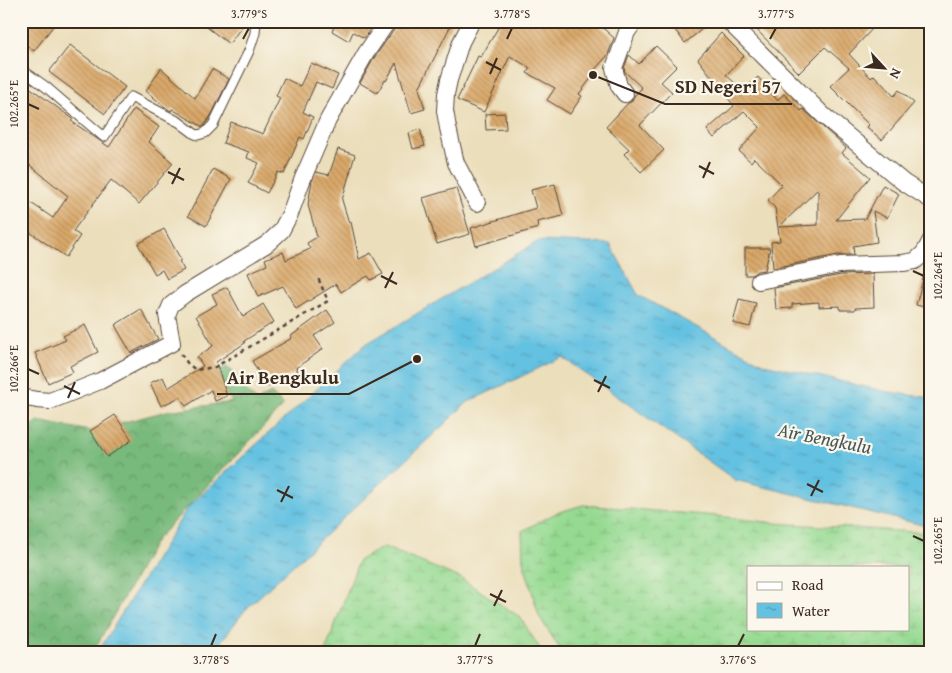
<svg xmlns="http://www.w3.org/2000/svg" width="952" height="673" font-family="'Gentium Book Plus',serif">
<defs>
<pattern id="forest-crowns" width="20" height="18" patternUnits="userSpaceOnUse" patternTransform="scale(1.25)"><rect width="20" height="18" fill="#78ba7c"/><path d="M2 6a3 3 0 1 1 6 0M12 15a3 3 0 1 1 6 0" fill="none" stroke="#649765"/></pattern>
<pattern id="wetland-marsh" width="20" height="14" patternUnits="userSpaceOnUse" patternTransform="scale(1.25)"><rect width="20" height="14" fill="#96da92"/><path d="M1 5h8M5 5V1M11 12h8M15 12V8" fill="none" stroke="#82bb7d"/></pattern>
<pattern id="water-ripples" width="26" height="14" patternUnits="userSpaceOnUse" patternTransform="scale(1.25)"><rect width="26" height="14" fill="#63c1e1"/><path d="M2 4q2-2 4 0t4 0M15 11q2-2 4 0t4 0" fill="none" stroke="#539db6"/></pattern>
<pattern id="building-back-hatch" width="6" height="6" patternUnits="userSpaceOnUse" patternTransform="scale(1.25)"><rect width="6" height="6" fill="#daa96b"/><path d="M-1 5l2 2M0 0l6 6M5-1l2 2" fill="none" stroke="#b28a57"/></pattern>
</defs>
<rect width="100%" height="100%" fill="#fbf7ec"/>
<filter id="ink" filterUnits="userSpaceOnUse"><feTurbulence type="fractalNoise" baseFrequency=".02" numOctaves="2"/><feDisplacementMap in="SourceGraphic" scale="10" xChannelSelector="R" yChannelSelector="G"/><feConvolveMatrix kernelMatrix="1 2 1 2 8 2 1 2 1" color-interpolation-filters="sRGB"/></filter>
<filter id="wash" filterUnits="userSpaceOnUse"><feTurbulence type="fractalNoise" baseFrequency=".0096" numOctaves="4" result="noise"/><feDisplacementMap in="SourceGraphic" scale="20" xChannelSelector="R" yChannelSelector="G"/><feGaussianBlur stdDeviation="1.12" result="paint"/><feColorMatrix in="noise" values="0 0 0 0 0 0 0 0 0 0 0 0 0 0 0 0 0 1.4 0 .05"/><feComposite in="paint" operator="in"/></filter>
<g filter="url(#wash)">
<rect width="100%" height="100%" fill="#ebdebb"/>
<path fill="url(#forest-crowns)" stroke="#5a724d" d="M225 367C236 371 239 381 245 389 248 394 253 397 257 401L271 393 284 405 156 540 93 652H21V435L38 421 90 431 167 411 233 402 220 387 219 372Z"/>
<g fill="url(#wetland-marsh)" stroke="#688258" fill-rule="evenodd">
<path d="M583 505 717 516 774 523 931 533V652H562L539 616 523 560 522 531 556 513ZM748 567H908V629H748Z"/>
<polygon points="384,547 460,578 520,617 542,652 325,652 359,560"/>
</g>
<polygon fill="url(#water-ripples)" stroke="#4f7680" points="539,241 610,244 638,295 764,364 888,392 931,398 931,527 735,480 562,357 468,402 245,610 213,652 98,652 188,507 366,344"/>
<g id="blocks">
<g fill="url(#building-back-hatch)" fill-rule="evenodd">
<polygon points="29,21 57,21 34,51 21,41 21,31"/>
<polygon points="199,21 246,21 229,44"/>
<polygon points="333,21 376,21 364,38 353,32 349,41 332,31 336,23"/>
<polygon points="398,21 453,21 419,88 425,109 411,113 396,63 386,81 385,80 377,93 360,83 374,58 396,27"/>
<polygon points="502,21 595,21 614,38 608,55 590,75 592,77 579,94 582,96 570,114 547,100 555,88 527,73 530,68 510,56 484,112 457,100 478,56 481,57"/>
<polygon points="668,21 712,21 685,43"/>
<polygon points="748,21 866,21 873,28 849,54 871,78 874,75 894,96 899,90 914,103 882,140 867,127 869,125 830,86 849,68 825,47 799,73"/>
<path d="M721 33 744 56 726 75 743 90 758 77 777 100 784 94 801 111 803 109 846 148 842 153 870 177 836 220 865 219 883 185 899 194 887 218 873 211 877 242 853 246 854 255H838L773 268 771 242 780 241 775 208 768 200 782 185 754 158 751 162 739 151 760 127 744 111 714 138 707 130 734 106 698 59ZM818 189V225L779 227Z"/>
<polygon points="70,45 125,87 105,114 49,72"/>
<polygon points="656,46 677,66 661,82 672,92 640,125 664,150 641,172 624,154 629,149 606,127 628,103 631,102 634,96 642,88 625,72 624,68 629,55 639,64"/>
<polygon points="311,63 338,75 332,89 316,82 303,112 313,117 304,139 300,137 284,174 278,172 267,193 248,183 259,163 247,158 249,152 223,143 231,122 263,134 280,98 276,96 284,78 300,86"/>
<polygon points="161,68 195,98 212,69 229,79 212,114 206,123 203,127 172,109 171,111 165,107 146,91"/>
<polygon points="21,81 73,119 71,121 109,147 134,109 159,127 149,142 173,163 139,204 111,180 73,231 80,236 66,257 21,226 21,205 25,199 53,218 68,196 21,158"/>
<polygon points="505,113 506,129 486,130 485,114"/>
<polygon points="420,129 425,146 413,149 409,133"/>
<polygon points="338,149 355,155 342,200 349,223 351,222 359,259 371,253 383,274 371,280 368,276 341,292 336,284 296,309 283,286 258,297 248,273 267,265 265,259 283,252 286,260 310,249 307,243 317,237 308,205 312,181 316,172 329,175"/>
<polygon points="213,169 231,179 206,226 188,216"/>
<polygon points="555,184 563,216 537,222 538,228 476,246 471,228 536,208 531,190"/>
<polygon points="456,188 470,234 437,244 423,198"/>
<polygon points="164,229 181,260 179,261 184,270 167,279 162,270 155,274 138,244"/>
<polygon points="745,248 770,248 765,270 757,271 752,275 745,275"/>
<polygon points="927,264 931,265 931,297 928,308 916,305"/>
<polygon points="873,274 874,307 855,308 855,310 840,310 840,306 819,307 819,302 792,304 792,308 776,309 774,288 841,275"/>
<polygon points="227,287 243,317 263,304 274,322 244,341 245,343 216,362 227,396 215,401 211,390 186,406 180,397 161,406 150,383 163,377 168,388 203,366 197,357 213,346 196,316 217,304 212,294"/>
<polygon points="739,299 756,303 750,327 733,323"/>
<polygon points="141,309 158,339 131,353 115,325"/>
<polygon points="327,310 335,322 314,336 323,349 296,368 298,371 285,378 284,377 267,387 252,361 292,338 291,336"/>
<polygon points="85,325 98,352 70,366 73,372 48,383 35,353 66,340 63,336"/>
<polygon points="115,415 132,440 107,457 90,431"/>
</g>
</g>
</g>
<g filter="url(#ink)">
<use href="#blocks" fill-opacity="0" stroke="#554536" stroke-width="1"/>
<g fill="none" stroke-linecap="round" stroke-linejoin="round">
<defs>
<polyline id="service" points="21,69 46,87 104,137 131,97 179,122 195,134 198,135 205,133 213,125 249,51 255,33 256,21"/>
<g id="minor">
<polyline points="472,21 461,42 449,80 446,94 445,111 448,128 456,163 477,203"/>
<polyline points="728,21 824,116 903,182 931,200"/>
<polyline points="625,94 619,86 614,68 627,32 635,21"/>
<polyline points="759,281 840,265 903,263 915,261 924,253 931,240"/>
<polyline points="21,397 37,400 50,401 100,381 172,343 167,315 171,305 185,294 267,244 281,231 290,214 303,178 328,120 366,53 388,21"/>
</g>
</defs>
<use href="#service" stroke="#554536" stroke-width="11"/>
<use href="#minor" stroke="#554536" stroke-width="18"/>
<polyline stroke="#554536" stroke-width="2.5" stroke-dasharray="4 4" stroke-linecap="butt" points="181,354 188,364 196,370 215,367 328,301 318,278"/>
<use href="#service" stroke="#fff" stroke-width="9"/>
<use href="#minor" stroke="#fff" stroke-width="16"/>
</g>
</g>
<path fill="none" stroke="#3b2a1e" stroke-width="2" d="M243 39 249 28M507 39 512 28M770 39 776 28M486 62 501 70M490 74 497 58M28 104 39 109M699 166 714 174M168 172 184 180M703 178 710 162M172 184 180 168M913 271 924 276M381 276 397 284M385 288 393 272M28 369 39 374M594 380 610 388M64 386 80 394M598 392 606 376M68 398 75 382M807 484 823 492M277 490 293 498M811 496 819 480M281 502 289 486M913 536 924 541M490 594 506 602M494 606 502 590M211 646 216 634M475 646 480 634M738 646 744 634"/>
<g text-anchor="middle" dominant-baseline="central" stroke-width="4.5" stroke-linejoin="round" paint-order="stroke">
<g font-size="19" font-style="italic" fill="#475758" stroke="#fbf7ec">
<text transform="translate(825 438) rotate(11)">Air Bengkulu</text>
</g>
</g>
<path fill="none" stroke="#3b2a1e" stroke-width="2" d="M593 75L665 104H792M417 359L349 394H217"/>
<g fill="#3b2a1e" stroke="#fbf7ec" stroke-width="2">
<circle cx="593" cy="75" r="5"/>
<circle cx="417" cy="359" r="5"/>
</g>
<g font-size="19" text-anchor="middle" font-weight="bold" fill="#3b2a1e" stroke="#fbf7ec" stroke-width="4.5" stroke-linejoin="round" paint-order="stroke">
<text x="728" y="93">SD Negeri 57</text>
<text x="283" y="384">Air Bengkulu</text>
</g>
<rect width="952" height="673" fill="none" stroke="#fbf7ec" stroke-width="55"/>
<rect x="747" y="566" width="162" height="65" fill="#fbf7ec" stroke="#aea59a"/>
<rect x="757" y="582" width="25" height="8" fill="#ffffff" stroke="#aea59a"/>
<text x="792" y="590" font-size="15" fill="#3b2a1e">Road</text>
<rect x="757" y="603" width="25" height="15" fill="url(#water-ripples)" stroke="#aea59a"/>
<text x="792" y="616" font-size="15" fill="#3b2a1e">Water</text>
<g transform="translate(884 68) rotate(116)" stroke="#fbf7ec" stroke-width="4" paint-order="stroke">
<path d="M0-4L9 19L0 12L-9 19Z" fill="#3b2a1e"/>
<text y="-8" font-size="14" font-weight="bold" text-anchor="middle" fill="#3b2a1e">N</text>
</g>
<rect x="28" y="28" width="896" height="618" fill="none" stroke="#3b2a1e" stroke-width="2"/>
<g font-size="12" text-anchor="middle" fill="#3b2a1e">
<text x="249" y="18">3.779°S</text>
<text x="512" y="18">3.778°S</text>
<text x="776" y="18">3.777°S</text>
<text transform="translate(14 104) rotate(-90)" y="4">102.265°E</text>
<text transform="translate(938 276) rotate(-90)" y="4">102.264°E</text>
<text transform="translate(14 369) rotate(-90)" y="4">102.266°E</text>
<text transform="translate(938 541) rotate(-90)" y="4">102.265°E</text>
<text x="211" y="664">3.778°S</text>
<text x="475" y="664">3.777°S</text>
<text x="738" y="664">3.776°S</text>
</g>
</svg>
